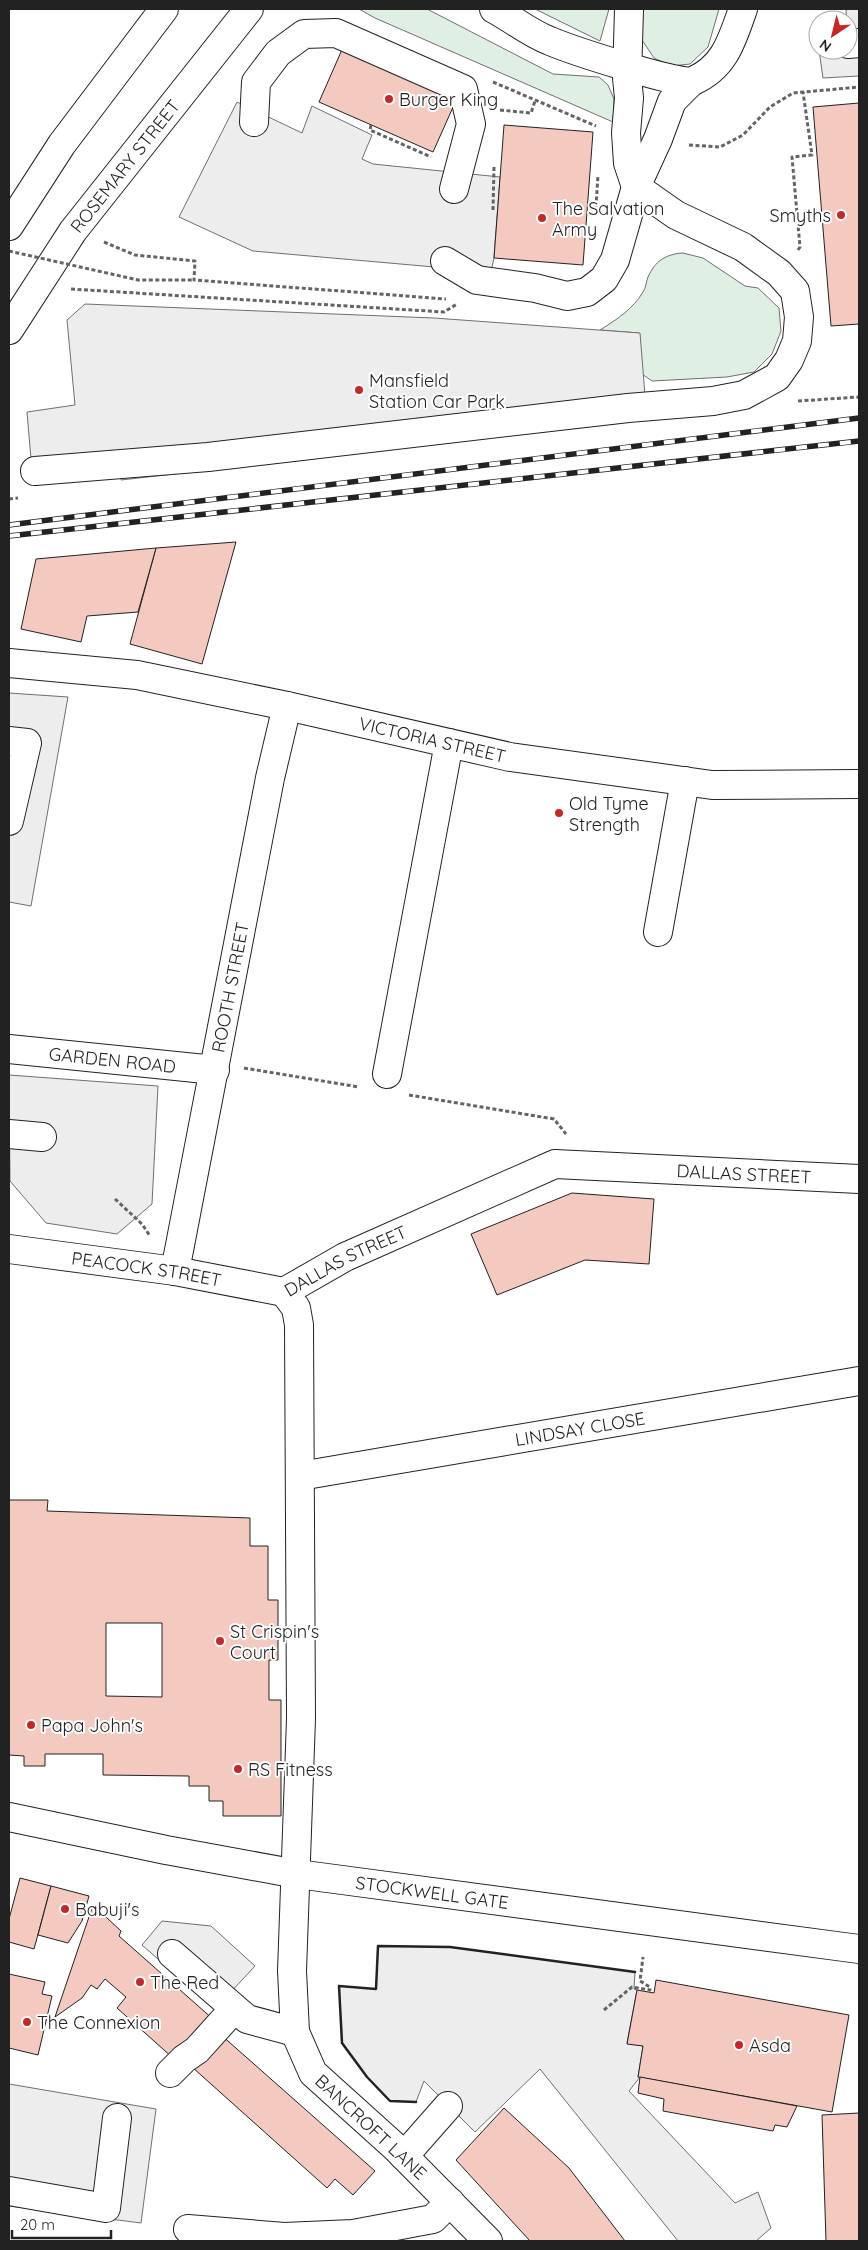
<svg xmlns="http://www.w3.org/2000/svg" width="868" height="2250" font-family="Quicksand,sans-serif">
<rect width="100%" height="100%" fill="#fff"/>
<g fill="#e0efe3" stroke="#6f6f6f">
<polygon points="359,9 427,9 553,74 599,77 608,85 614,99 613,122 375,18"/>
<polygon points="535,9 609,9 600,41"/>
<polygon points="644,9 719,9 708,47 690,64 672,66 654,58 642,40 640,23"/>
<path d="M683 253 703 258 745 286 758 288 779 308 781 331 772 354 754 372 727 377 652 381 642 374 639 333 600 330C616 320 633 309 643 292 646 288 646 282 648 277 655 261 666 254 683 253Z"/>
</g>
<g fill="#ededed" stroke="#6f6f6f">
<polygon points="846,9 859,9 859,76 823,78 819,50 848,50"/>
<polygon points="237,102 302,133 312,106 372,135 362,159 373,164 500,177 494,258 491,272 253,251 179,217"/>
<polygon points="85,304 434,318 640,333 647,420 121,480 120,470 32,471 27,412 75,405 67,320"/>
<polygon points="9,693 68,697 31,906 9,902"/>
<polygon points="9,1075 158,1086 152,1204 117,1234 46,1223 10,1181"/>
<polygon points="162,1921 211,1926 255,1966 215,2009 142,1945"/>
<polygon points="378,1946 450,1947 635,1972 634,1989 637,1990 627,2043 643,2046 638,2077 640,2077 629,2091 735,2203 758,2192 771,2228 756,2241 678,2241 540,2069 475,2132 424,2081 416,2102 390,2101 367,2077 342,2043 339,1986 376,1989"/>
<polygon points="9,2084 156,2109 141,2223 9,2206"/>
</g>
<g fill="#f3c9c0" stroke="#222" fill-rule="evenodd">
<polygon points="344,45 458,96 433,152 319,102"/>
<polygon points="859,103 859,324 831,326 813,107"/>
<polygon points="504,125 593,132 583,265 494,258"/>
<polygon points="236,542 202,664 130,644 156,548"/>
<polygon points="156,548 138,612 87,616 81,642 21,629 36,559"/>
<polygon points="572,1193 654,1199 649,1264 585,1260 497,1295 471,1234"/>
<path d="M9 1500H48L47 1511 250 1518V1546H268V1600H278V1660H269V1700H281V1816H223V1801H209V1786H189V1776L103 1775V1754H45V1766H24V1756L9 1755ZM106 1623H162V1697L106 1696Z"/>
<polygon points="20,1878 51,1886 34,1949 9,1942 9,1919"/>
<polygon points="51,1886 89,1896 82,1921 68,1943 38,1935"/>
<polygon points="93,1905 121,1931 119,1936 214,2020 173,2058 117,2008 126,1997 105,1979 97,1989 91,1985 82,1998 55,2017"/>
<polygon points="9,1974 45,1982 42,1994 52,1996 38,2055 9,2048"/>
<polygon points="656,1980 849,2015 832,2112 638,2077 643,2046 627,2044 637,1990 654,1993"/>
<polygon points="220,2034 375,2171 353,2195 335,2179 327,2188 192,2067"/>
<polygon points="640,2077 797,2106 787,2127 775,2125 773,2131 663,2111 664,2099 638,2093"/>
<polygon points="504,2108 569,2168 625,2241 530,2241 456,2160"/>
<polygon points="859,2113 859,2241 826,2241 822,2115"/>
</g>
<g fill="none" stroke-linecap="round" stroke-linejoin="round">
<defs>
<g id="minor">
<path d="M494 9C513 19 529 33 550 41 569 49 680 86 693 81 725 67 732 40 743 9"/>
<polyline points="848,44 859,43"/>
<polyline points="254,122 256,82 278,53 304,34 336,33 463,89 471,124 454,189"/>
<polyline points="445,261 477,280 535,288 567,296 587,292 604,279 615,260 636,187 658,139 672,101 691,82"/>
<polyline points="35,471 208,457 628,408 713,401 744,395 777,377 789,360 797,341 799,317 795,291 779,273 743,247 676,215 636,187 628,163 626,133 629,98 627,78 629,9"/>
<path id="s1" d="M9 663 137 675 287 706 510 757 712 785 859 784"/>
<polyline points="9,741 27,743 9,821"/>
<polyline points="658,932 685,781"/>
<path id="s2" d="M9 1049 215 1070"/>
<polyline points="387,1074 449,743"/>
<polyline points="9,1134 42,1137"/>
<path id="s3" d="M9 1249 175 1271 284 1292"/>
<path id="s4" d="M175 1271 270 778 287 706"/>
<path id="s5" d="M300 1476 859 1381"/>
<polyline points="172,1954 247,2019 295,2032"/>
<polyline points="170,2073 184,2059 197,2050 234,2009"/>
<polyline points="404,2156 448,2106"/>
<polyline points="9,2191 106,2208 117,2118"/>
<polyline points="188,2229 284,2237 353,2234 433,2219 450,2202"/>
<path id="s6" d="M488 2241 394 2146 313 2073 295 2032 292 1971 301 1719 299 1325 296 1308 284 1292 345 1257 555 1164 859 1179"/>
</g>
<g id="highway">
<polyline points="9,226 62,144 164,9"/>
<path id="s7" d="M9 330 73 231 249 9"/>
<path id="s8" d="M9 1817 166 1850 297 1874 859 1949"/>
</g>
</defs>
<use href="#minor" stroke="#222" stroke-width="30"/>
<use href="#highway" stroke="#222" stroke-width="30"/>
<g stroke="#646464" stroke-width="3" stroke-dasharray="4 2.5" stroke-linecap="butt">
<polyline points="493,82 596,126"/>
<polyline points="500,110 531,113 535,101"/>
<polyline points="371,125 370,130 431,157"/>
<polyline points="689,145 720,147 743,135 770,107 793,93 859,87"/>
<polyline points="596,207 598,175"/>
<polyline points="493,210 494,167"/>
<polyline points="104,242 135,255 195,261 194,280 446,299"/>
<polyline points="798,250 800,247 792,157 812,155 803,92"/>
<polyline points="71,289 444,312 457,304"/>
<polyline points="798,401 859,397"/>
<polyline points="9,499 18,498"/>
<polyline points="244,1068 359,1087"/>
<polyline points="409,1095 554,1119 566,1134"/>
<polyline points="115,1199 142,1224 150,1236"/>
<polyline points="604,2010 632,1987 650,1990 650,1987 640,1981 643,1957"/>
</g>
<use href="#minor" stroke="#fff" stroke-width="28"/>
<use href="#highway" stroke="#fff" stroke-width="28"/>
<defs>
<g id="rail">
<polyline points="9,525 859,418"/>
<polyline points="9,536 859,441"/>
</g>
</defs>
<use href="#rail" stroke="#222" stroke-width="5.5"/>
<use href="#rail" stroke="#fff" stroke-width="4" stroke-dasharray="11" stroke-linecap="butt"/>
<polyline stroke="#646464" stroke-width="3" stroke-dasharray="4 2.5" stroke-linecap="butt" points="9,251 138,280 194,280"/>
<polyline stroke="#222" stroke-width="2.5" points="416,2102 390,2101 367,2077 342,2043 339,1986 376,1989 378,1946 450,1947 635,1972"/>
</g>
<g fill="#c62828" stroke="#fff" stroke-width="2">
<circle cx="389" cy="99" r="5"/>
<circle cx="841" cy="215" r="5"/>
<circle cx="542" cy="218" r="5"/>
<circle cx="359" cy="390" r="5"/>
<circle cx="559" cy="813" r="5"/>
<circle cx="220" cy="1641" r="5"/>
<circle cx="31" cy="1725" r="5"/>
<circle cx="238" cy="1769" r="5"/>
<circle cx="65" cy="1909" r="5"/>
<circle cx="140" cy="1982" r="5"/>
<circle cx="27" cy="2022" r="5"/>
<circle cx="739" cy="2045" r="5"/>
</g>
<g text-anchor="middle" dominant-baseline="central" stroke-width="4" stroke-linejoin="round" paint-order="stroke">
<g font-size="18" fill="#222" stroke="#fff" text-anchor="start">
<text x="399" y="99">Burger King</text>
<text x="552" y="208">The Salvation<tspan x="552" dy="21">Army</tspan></text>
<text x="831" y="215" text-anchor="end">Smyths</text>
<text x="369" y="380">Mansfield<tspan x="369" dy="21">Station Car Park</tspan></text>
<text x="569" y="803">Old Tyme<tspan x="569" dy="21">Strength</tspan></text>
<text x="230" y="1631">St Crispin's<tspan x="230" dy="21">Court</tspan></text>
<text x="41" y="1725">Papa John's</text>
<text x="248" y="1769">RS Fitness</text>
<text x="75" y="1909">Babuji's</text>
<text x="150" y="1982">The Red</text>
<text x="37" y="2022">The Connexion</text>
<text x="749" y="2045">Asda</text>
</g>
<g font-size="18" fill="#222" stroke="#fff">
<text stroke="none"><textPath href="#s7" startOffset="201">ROSEMARY STREET</textPath></text>
<text stroke="none"><textPath href="#s1" startOffset="431">VICTORIA STREET</textPath></text>
<text stroke="none"><textPath href="#s4" startOffset="289">ROOTH STREET</textPath></text>
<text stroke="none"><textPath href="#s2" startOffset="104">GARDEN ROAD</textPath></text>
<text stroke="none"><textPath href="#s6" startOffset="1521">DALLAS STREET</textPath></text>
<text stroke="none"><textPath href="#s6" startOffset="1101">DALLAS STREET</textPath></text>
<text stroke="none"><textPath href="#s3" startOffset="139">PEACOCK STREET</textPath></text>
<text stroke="none"><textPath href="#s5" startOffset="284">LINDSAY CLOSE</textPath></text>
<text stroke="none"><textPath href="#s8" startOffset="430">STOCKWELL GATE</textPath></text>
<text transform="translate(371 2127) rotate(43)">BANCROFT LANE</text>
</g>
</g>
<rect width="868" height="2250" fill="none" stroke="#222222" stroke-width="20"/>
<g transform="translate(833 35) rotate(215)"><circle r="24" fill="#ffffff" stroke="#a7a7a7"/>
<path d="M0-4L9 19L0 12L-9 19Z" fill="#c62828"/>
<text y="-8" font-size="14" font-weight="bold" text-anchor="middle" fill="#222222">N</text>
</g>
<path d="M12 2230v8h99v-8" fill="none" stroke="#222222" stroke-width="2.5"/>
<text x="20" y="2230" font-size="15" fill="#222222" stroke="#ffffff" stroke-width="4" paint-order="stroke">20 m</text>
</svg>
